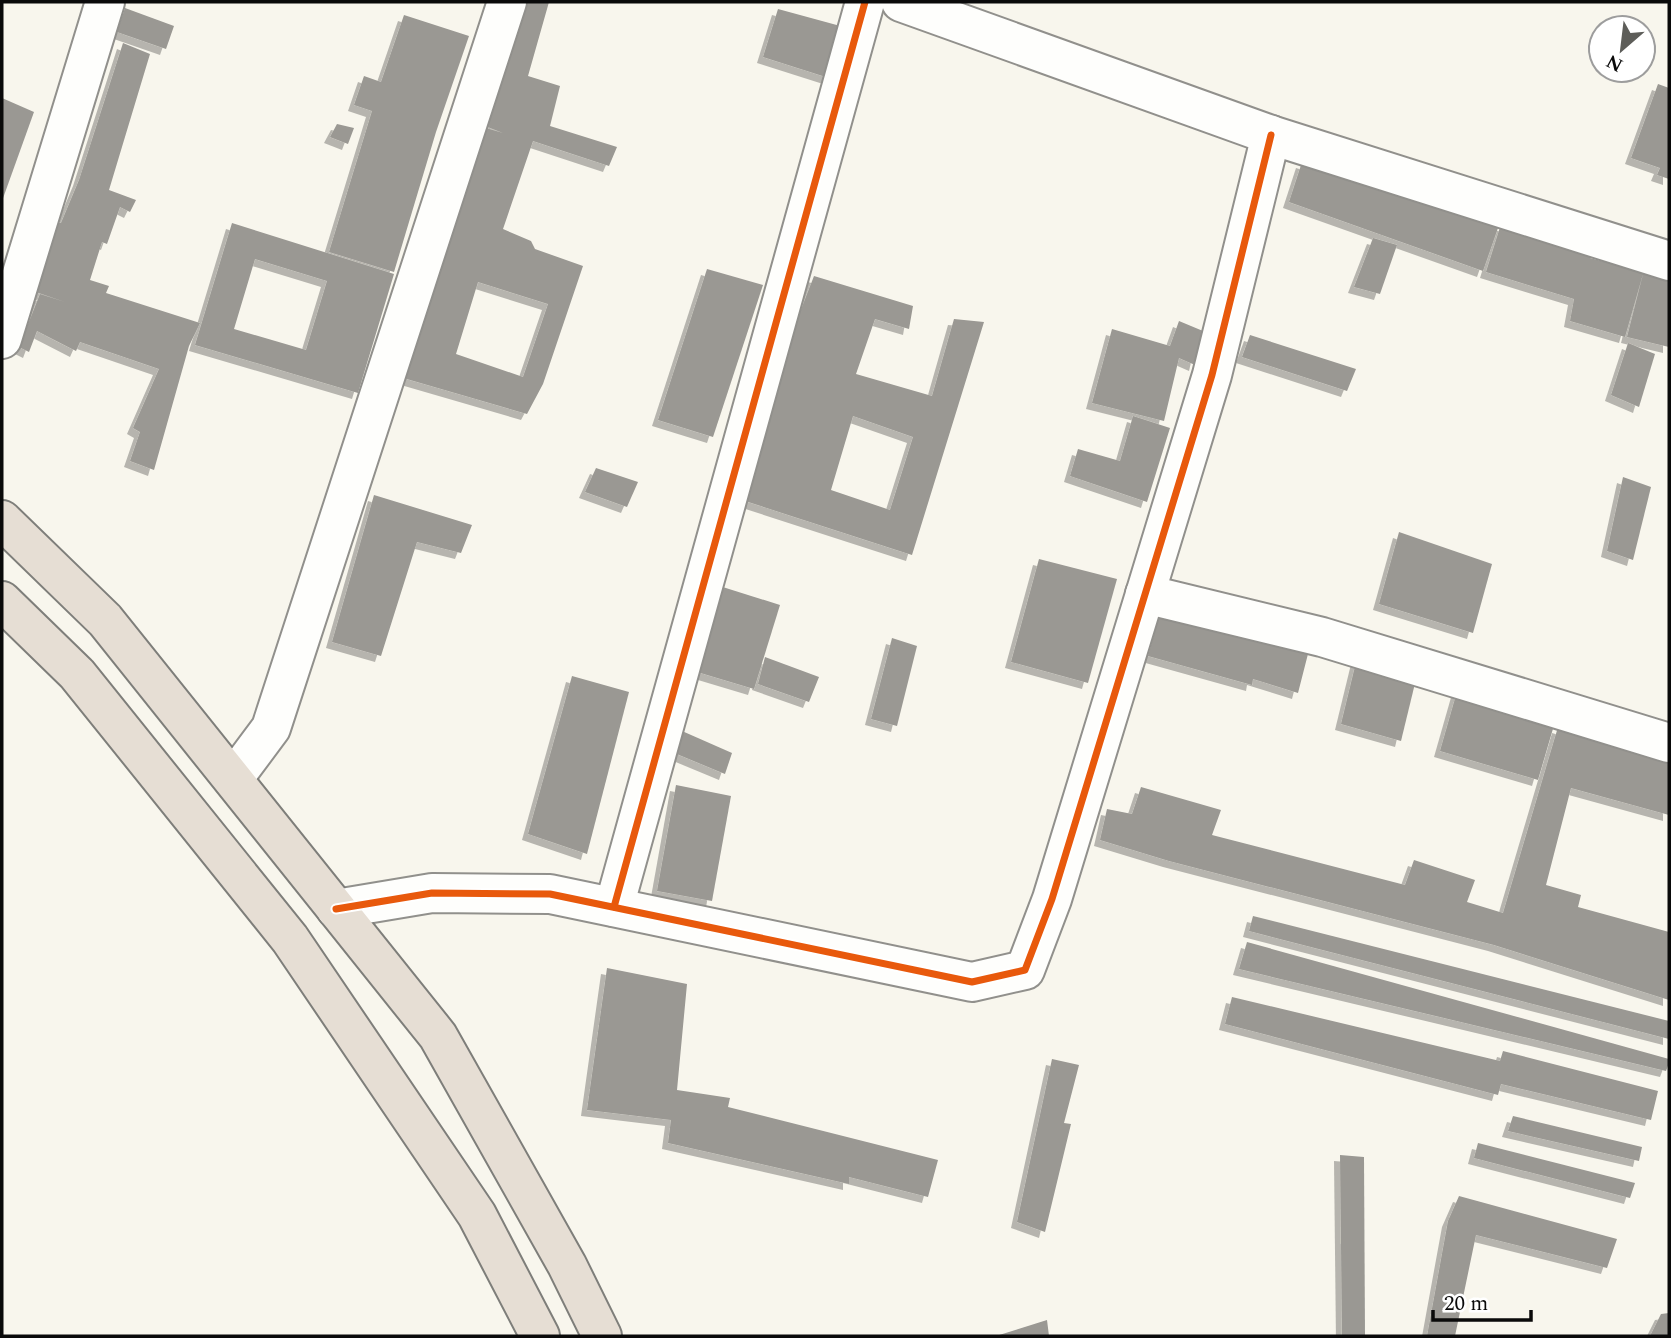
<svg xmlns="http://www.w3.org/2000/svg" width="1671" height="1338" font-family="Spectral,serif">
<defs>
<filter id="shadow"><feDropShadow dx="-6" dy="6" stdDeviation="0" flood-color="#0004"/></filter>
</defs>
<rect width="100%" height="100%" fill="#f8f6ed"/>
<g fill="#9a9893" fill-rule="evenodd" filter="url(#shadow)">
<path d="M518 2H549L528 76 560 86 550 126 617 147 609 166 533 141 503 229 531 241 535 249 583 266 543 384 527 414 400 377 479 126 503 133 480 124ZM478 282 548 304 523 377 456 354Z"/>
<polygon points="125,8 174,26 166,49 117,32"/>
<polygon points="778,9 844,27 829,78 763,57"/>
<polygon points="404,15 469,36 436,132 394,272 329,252 372,111 354,105 364,76 381,82"/>
<polygon points="123,43 150,54 109,190 136,200 130,212 120,207 107,244 102,242 90,280 109,286 106,293 200,323 189,346 154,470 130,461 140,432 133,428 159,369 80,342 76,351 37,331 29,352 19,347 40,294 65,302 33,291 55,222 61,223 79,180"/>
<polygon points="1658,84 1669,88 1669,179 1657,175 1660,168 1631,158"/>
<polygon points="2,98 34,112 2,201"/>
<polygon points="337,124 354,128 348,144 330,137"/>
<polygon points="1302,162 1499,225 1483,271 1289,202"/>
<path d="M232 223 394 274 358 393 195 345ZM255 259 327 281 306 350 234 329Z"/>
<polygon points="1501,224 1592,252 1590,258 1669,279 1669,347 1627,337 1643,274 1625,337 1570,321 1574,299 1486,272"/>
<polygon points="1373,238 1397,245 1380,294 1354,287"/>
<polygon points="707,269 763,285 713,437 658,420"/>
<path d="M814 276 913 306 909 329 875 319 856 374 932 396 954 319 984 322 912 555 736 498 778 369ZM853 416 913 437 890 510 831 490Z"/>
<polygon points="1179,321 1203,331 1195,365 1179,358 1164,421 1092,403 1112,329 1170,346"/>
<polygon points="1250,335 1356,369 1347,391 1242,357"/>
<polygon points="1628,343 1655,354 1639,407 1611,395"/>
<polygon points="1133,416 1170,428 1147,502 1070,476 1078,449 1120,461"/>
<polygon points="596,468 638,482 627,507 585,492"/>
<polygon points="1623,477 1651,487 1633,560 1607,551"/>
<polygon points="374,495 472,525 461,553 417,542 381,656 332,642"/>
<polygon points="1399,532 1492,564 1473,633 1379,604"/>
<polygon points="1039,559 1117,579 1088,683 1011,662"/>
<polygon points="710,583 780,605 754,689 684,668"/>
<polygon points="1163,603 1309,650 1298,693 1253,679 1252,685 1148,656"/>
<polygon points="892,638 917,646 897,726 871,719"/>
<polygon points="1358,654 1418,671 1401,741 1341,724"/>
<polygon points="765,657 819,677 809,702 758,684"/>
<polygon points="572,676 629,692 587,854 528,834"/>
<polygon points="1458,688 1557,715 1538,780 1440,751"/>
<polygon points="1558,727 1669,760 1669,815 1571,788 1546,885 1581,895 1578,907 1669,932 1669,1000 1494,945 1169,861 1100,840 1107,809 1132,814 1141,787 1221,810 1212,835 1405,885 1414,860 1475,880 1467,902 1503,913"/>
<polygon points="682,731 732,753 725,774 672,752"/>
<polygon points="676,785 731,796 712,901 657,891"/>
<polygon points="1253,916 1669,1021 1669,1039 1249,931"/>
<polygon points="1247,942 1669,1059 1669,1063 1666,1071 1239,969"/>
<polygon points="607,968 687,984 677,1090 730,1098 728,1107 938,1160 928,1197 849,1177 849,1184 668,1143 671,1120 587,1110"/>
<polygon points="1232,997 1500,1061 1503,1051 1658,1091 1651,1120 1501,1084 1498,1095 1225,1024"/>
<polygon points="1052,1059 1079,1065 1064,1123 1071,1124 1045,1232 1017,1222"/>
<polygon points="1513,1116 1642,1147 1639,1161 1508,1131"/>
<polygon points="1478,1143 1635,1183 1630,1198 1474,1158"/>
<polygon points="1340,1155 1364,1157 1365,1336 1342,1336"/>
<polygon points="1459,1196 1617,1239 1607,1268 1476,1235 1455,1336 1427,1336 1448,1221"/>
<polygon points="1669,1313 1669,1336 1650,1336 1661,1314"/>
<polygon points="1047,1320 1049,1336 996,1336"/>
</g>
<g fill="none" stroke-linecap="round" stroke-linejoin="round">
<defs>
<g id="minor">
<polyline points="901,2 1271,135 1669,261"/>
<polyline points="2,339 105,2"/>
<polyline points="1145,594 1322,637 1669,743"/>
<polyline points="233,779 271,728 507,2"/>
<polyline points="614,907 865,2"/>
<polyline points="336,909 432,893 550,894 972,982 1025,970 1052,899 1212,375 1271,135"/>
</g>
<g id="highway">
<polyline points="2,520 105,620 438,1036 567,1265 602,1336"/>
<polyline points="2,601 77,674 290,939 477,1215 540,1336"/>
</g>
</defs>
<use href="#minor" stroke="#91908c" stroke-width="42"/>
<use href="#highway" stroke="#7e7e7a" stroke-width="42"/>
<use href="#minor" stroke="#fefefc" stroke-width="38"/>
<use href="#highway" stroke="#e6ded4" stroke-width="38"/>
<defs>
<g id="cycleway">
<polyline points="614,907 865,2"/>
<polyline points="336,909 432,893 550,894 972,982 1025,970 1052,899 1212,375 1271,135"/>
</g>
</defs>
<use href="#cycleway" stroke="#fff" stroke-width="11"/>
<use href="#cycleway" stroke="#e8590c" stroke-width="7"/>
</g>
<rect width="1671" height="1338" fill="none" stroke="#0a0a0a" stroke-width="7"/>
<g transform="translate(1622 49) rotate(208)"><circle r="33" fill="#ffffff" stroke="#9d9d9d" stroke-width="2"/>
<path d="M0-5L12 26L0 18L-12 26Z" fill="#5d5d59"/>
<text y="-10" font-size="19" font-weight="bold" text-anchor="middle" fill="#0a0a0a">N</text>
</g>
<path d="M1433 1310v10h98v-10" fill="none" stroke="#0a0a0a" stroke-width="3.5"/>
<text x="1444" y="1310" font-size="21" fill="#0a0a0a" stroke="#ffffff" stroke-width="5" paint-order="stroke">20 m</text>
</svg>
